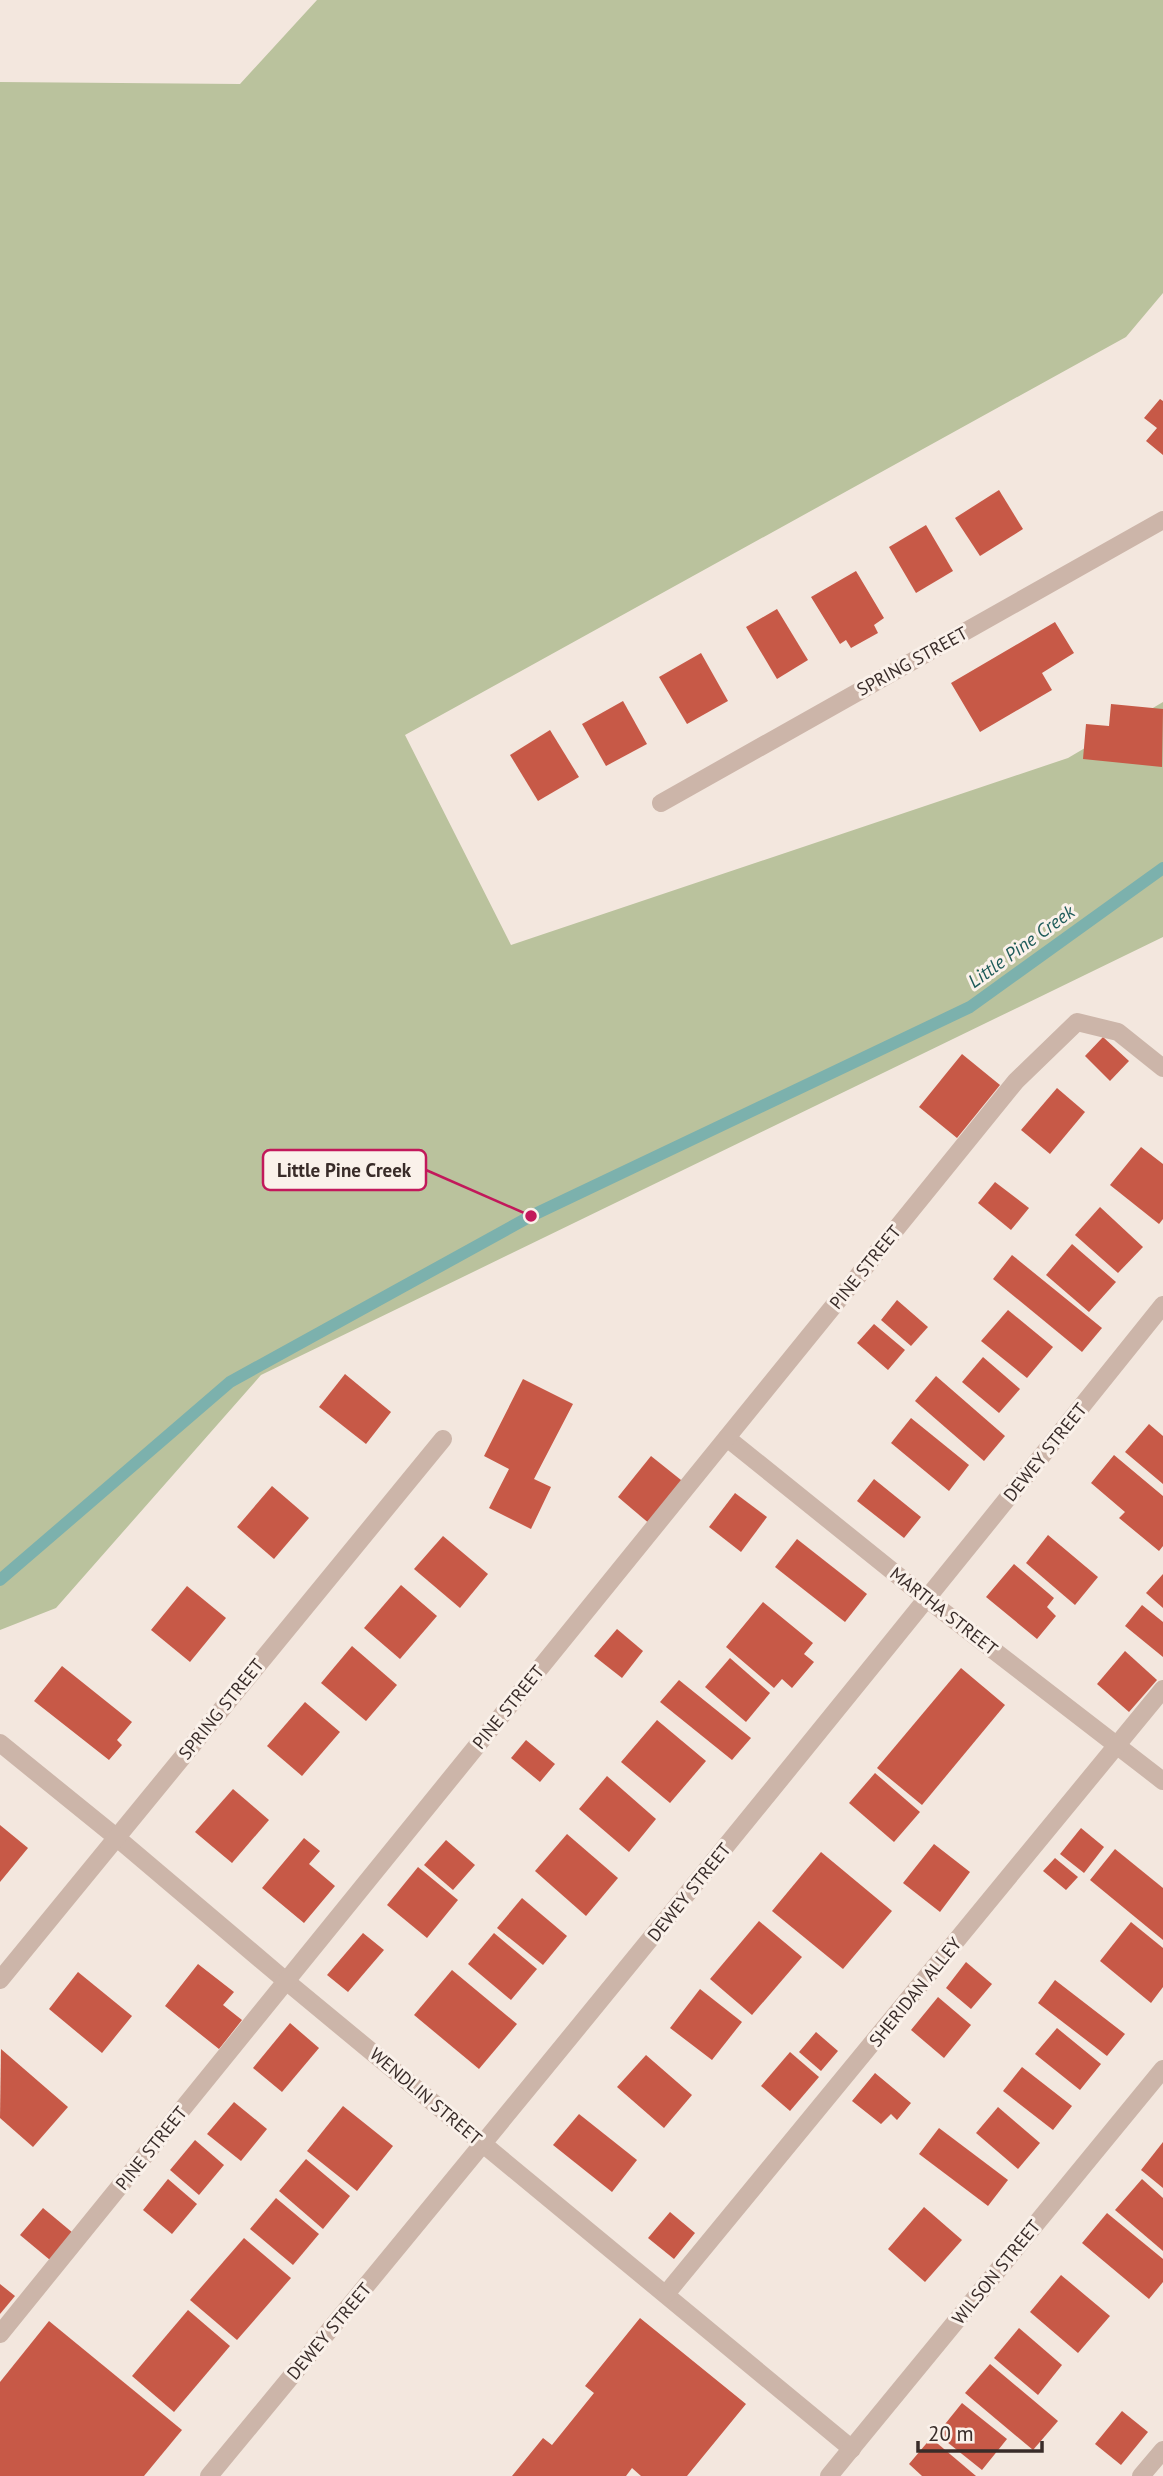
<svg xmlns="http://www.w3.org/2000/svg" width="1163" height="2476" font-family="'PT Sans',sans-serif">
<rect width="100%" height="100%" fill="#f3e7de"/>
<polygon fill="#bac29d" points="317,0 1163,0 1163,293 1126,337 405,735 511,945 1068,758 1163,702 1163,937 261,1375 56,1608 0,1630 0,82 240,84"/>
<g fill="none" stroke-linecap="round" stroke-linejoin="round">
<polyline stroke="#7cb1ad" stroke-width="12" points="0,1580 230,1382 531,1216 970,1007 1163,868"/>
</g>
<g fill="#c75947">
<polygon points="1160,399 1163,401 1163,455 1146,441 1157,428 1144,418"/>
<polygon points="999,490 1023,529 980,556 955,518"/>
<polygon points="926,525 953,571 916,593 889,547"/>
<polygon points="856,571 884,618 874,625 878,633 851,648 846,640 840,644 811,597"/>
<polygon points="777,609 808,660 777,679 746,627"/>
<polygon points="1055,622 1074,653 1042,673 1052,690 980,732 951,683"/>
<polygon points="701,653 728,701 687,724 659,677"/>
<polygon points="623,701 647,744 606,766 582,724"/>
<polygon points="1111,704 1163,709 1162,767 1083,759 1086,724 1109,726"/>
<polygon points="550,730 579,777 538,801 510,755"/>
<polygon points="1103,1037 1129,1061 1110,1081 1085,1056"/>
<polygon points="962,1054 1000,1085 957,1138 919,1107"/>
<polygon points="1057,1088 1085,1112 1050,1154 1021,1130"/>
<polygon points="1141,1147 1163,1164 1163,1219 1159,1224 1110,1185"/>
<polygon points="995,1182 1029,1208 1011,1230 978,1203"/>
<polygon points="1100,1207 1143,1247 1118,1273 1075,1235"/>
<polygon points="1072,1244 1116,1282 1089,1312 1046,1275"/>
<polygon points="1012,1255 1102,1328 1082,1352 993,1279"/>
<polygon points="897,1300 928,1327 911,1346 881,1320"/>
<polygon points="1008,1310 1053,1347 1027,1378 981,1341"/>
<polygon points="874,1324 905,1350 888,1370 857,1343"/>
<polygon points="983,1357 1020,1389 999,1413 962,1382"/>
<polygon points="345,1374 391,1412 366,1444 319,1407"/>
<polygon points="936,1376 1005,1436 984,1461 915,1401"/>
<polygon points="523,1379 573,1404 534,1479 551,1487 531,1529 489,1508 509,1469 484,1456"/>
<polygon points="911,1418 969,1465 949,1491 891,1443"/>
<polygon points="1149,1424 1163,1436 1163,1484 1125,1452"/>
<polygon points="1114,1455 1163,1496 1163,1546 1159,1551 1119,1518 1125,1512 1091,1483"/>
<polygon points="651,1456 686,1484 651,1525 618,1497"/>
<polygon points="874,1479 921,1517 904,1538 857,1501"/>
<polygon points="272,1486 309,1518 274,1559 237,1527"/>
<polygon points="735,1493 767,1517 741,1552 709,1527"/>
<polygon points="1048,1535 1098,1577 1075,1605 1026,1563"/>
<polygon points="443,1536 488,1574 460,1608 414,1569"/>
<polygon points="797,1539 867,1594 845,1622 775,1567"/>
<polygon points="1014,1564 1054,1598 1047,1607 1056,1616 1037,1639 986,1597"/>
<polygon points="1163,1574 1163,1608 1146,1593"/>
<polygon points="401,1585 437,1616 400,1659 364,1628"/>
<polygon points="187,1586 226,1618 190,1662 151,1630"/>
<polygon points="763,1602 813,1643 804,1654 814,1662 792,1688 782,1679 774,1688 726,1647"/>
<polygon points="1142,1605 1163,1622 1163,1657 1125,1626"/>
<polygon points="617,1629 643,1651 622,1678 594,1656"/>
<polygon points="352,1646 397,1685 366,1721 321,1683"/>
<polygon points="1125,1651 1157,1680 1129,1712 1097,1684"/>
<polygon points="730,1658 770,1693 746,1722 705,1687"/>
<polygon points="62,1666 132,1722 117,1740 122,1745 109,1760 34,1701"/>
<polygon points="961,1668 1005,1705 922,1805 877,1768"/>
<polygon points="679,1680 751,1738 732,1760 660,1702"/>
<polygon points="305,1702 340,1732 302,1776 267,1746"/>
<polygon points="657,1720 706,1761 670,1803 621,1762"/>
<polygon points="526,1740 555,1764 540,1782 511,1758"/>
<polygon points="875,1773 920,1812 894,1842 849,1803"/>
<polygon points="607,1776 656,1819 629,1852 579,1809"/>
<polygon points="233,1789 269,1820 232,1863 195,1832"/>
<polygon points="0,1825 28,1848 0,1882"/>
<polygon points="1081,1828 1104,1847 1084,1873 1060,1854"/>
<polygon points="567,1834 618,1878 586,1916 535,1871"/>
<polygon points="304,1838 320,1851 309,1864 335,1886 304,1923 262,1888"/>
<polygon points="446,1840 475,1865 453,1890 424,1865"/>
<polygon points="934,1844 970,1872 940,1912 903,1883"/>
<polygon points="1115,1849 1163,1888 1163,1940 1090,1880"/>
<polygon points="821,1852 892,1911 843,1969 772,1911"/>
<polygon points="1055,1858 1078,1877 1066,1890 1043,1871"/>
<polygon points="418,1867 458,1900 427,1938 387,1905"/>
<polygon points="522,1898 567,1936 543,1965 497,1928"/>
<polygon points="759,1921 802,1957 752,2015 710,1979"/>
<polygon points="1131,1922 1163,1948 1163,1987 1151,2003 1100,1961"/>
<polygon points="363,1933 384,1950 348,1992 327,1975"/>
<polygon points="494,1933 537,1969 511,2000 468,1964"/>
<polygon points="966,1962 992,1984 971,2009 946,1988"/>
<polygon points="198,1964 234,1992 223,2005 242,2020 219,2049 165,2006"/>
<polygon points="452,1970 517,2024 479,2069 414,2015"/>
<polygon points="78,1972 132,2016 102,2053 49,2009"/>
<polygon points="1055,1980 1125,2034 1107,2056 1038,2003"/>
<polygon points="700,1989 742,2022 712,2060 670,2028"/>
<polygon points="938,1997 971,2025 944,2058 911,2030"/>
<polygon points="290,2023 319,2048 282,2092 253,2068"/>
<polygon points="1057,2028 1101,2064 1080,2090 1035,2054"/>
<polygon points="816,2032 838,2051 821,2071 799,2052"/>
<polygon points="1,2049 68,2107 33,2147 0,2118"/>
<polygon points="790,2052 819,2077 790,2111 761,2086"/>
<polygon points="646,2055 692,2095 664,2128 617,2087"/>
<polygon points="1022,2067 1072,2106 1053,2130 1003,2091"/>
<polygon points="875,2073 911,2103 897,2120 891,2114 881,2124 852,2101"/>
<polygon points="234,2102 267,2129 241,2161 207,2134"/>
<polygon points="343,2106 393,2146 357,2191 307,2151"/>
<polygon points="998,2107 1040,2143 1018,2169 976,2133"/>
<polygon points="579,2114 637,2160 612,2192 553,2145"/>
<polygon points="939,2128 1008,2180 988,2206 919,2154"/>
<polygon points="195,2140 224,2165 199,2195 170,2170"/>
<polygon points="1163,2142 1163,2188 1141,2170"/>
<polygon points="306,2159 350,2196 323,2229 279,2191"/>
<polygon points="168,2179 197,2204 172,2234 143,2210"/>
<polygon points="1142,2179 1163,2198 1163,2251 1115,2210"/>
<polygon points="276,2198 319,2234 293,2265 250,2229"/>
<polygon points="924,2207 962,2240 925,2282 888,2249"/>
<polygon points="43,2208 73,2233 50,2260 20,2235"/>
<polygon points="670,2212 695,2233 674,2259 648,2238"/>
<polygon points="1107,2213 1163,2259 1163,2282 1149,2299 1082,2243"/>
<polygon points="244,2238 291,2278 237,2340 190,2300"/>
<polygon points="1061,2275 1110,2316 1078,2353 1030,2312"/>
<polygon points="0,2284 15,2296 0,2314"/>
<polygon points="188,2310 230,2346 174,2412 132,2376"/>
<polygon points="640,2318 746,2404 687,2476 641,2476 632,2468 626,2476 512,2476 543,2438 552,2445 594,2393 585,2386"/>
<polygon points="49,2321 182,2430 144,2476 0,2476 0,2382"/>
<polygon points="1019,2328 1062,2365 1038,2395 994,2358"/>
<polygon points="990,2364 1058,2421 1033,2450 965,2393"/>
<polygon points="962,2403 1007,2439 982,2470 937,2434"/>
<polygon points="1122,2411 1148,2432 1121,2465 1095,2444"/>
<polygon points="931,2438 976,2476 922,2476 909,2464"/>
</g>
<g fill="none" stroke-linecap="round" stroke-linejoin="round">
<g stroke="#ccb5a9" stroke-width="18">
<polyline points="661,803 1163,520"/>
<polyline points="727,1438 927,1599 1163,1781"/>
<polyline points="0,1743 116,1837 286,1981 852,2449"/>
<polyline points="0,1980 443,1439"/>
<polyline points="666,2294 1163,1689"/>
<polyline points="0,2334 1016,1081 1077,1022 1118,1032 1163,1068"/>
<path d="M209 2476C530 2088 848 1698 1163 1305"/>
<polyline points="829,2476 1163,2069"/>
<polyline points="1141,2476 1163,2450"/>
</g>
</g>
<g text-anchor="middle" dominant-baseline="central" stroke-width="6" stroke-linejoin="round" paint-order="stroke">
<g font-size="18" fill="#392c29" stroke="#faf1ea">
<text transform="translate(912 661) rotate(-29)">SPRING STREET</text>
<text transform="translate(865 1267) rotate(-51)">PINE STREET</text>
<text transform="translate(1045 1452) rotate(-51)">DEWEY STREET</text>
<text transform="translate(944 1611) rotate(38)">MARTHA STREET</text>
<text transform="translate(508 1707) rotate(-51)">PINE STREET</text>
<text transform="translate(221 1709) rotate(-51)">SPRING STREET</text>
<text transform="translate(689 1892) rotate(-51)">DEWEY STREET</text>
<text transform="translate(915 1992) rotate(-51)">SHERIDAN ALLEY</text>
<text transform="translate(426 2096) rotate(40)">WENDLIN STREET</text>
<text transform="translate(151 2148) rotate(-51)">PINE STREET</text>
<text transform="translate(996 2272) rotate(-51)">WILSON STREET</text>
<text transform="translate(329 2331) rotate(-50)">DEWEY STREET</text>
</g>
<g font-size="19" font-style="italic" fill="#1e5b59" stroke="#faf1ea">
<text transform="translate(1021 946) rotate(-36)">Little Pine Creek</text>
</g>
</g>
<path fill="none" stroke="#c2185b" stroke-width="2.5" d="M531 1216L426 1170"/>
<circle fill="#c2185b" stroke="#faf1ea" stroke-width="2.5" cx="531" cy="1216" r="7"/>
<rect fill="#faf1ea" stroke="#c2185b" stroke-width="2.5" x="263" y="1150" width="163" height="40" rx="7"/>
<g font-size="19" text-anchor="middle" font-weight="bold" fill="#392c29">
<text x="344" y="1177">Little Pine Creek</text>
</g>
<path d="M918 2441v10h124v-10" fill="none" stroke="#392c29" stroke-width="3.5"/>
<text x="928" y="2441" font-size="21" fill="#392c29" stroke="#faf1ea" stroke-width="5" paint-order="stroke">20 m</text>
</svg>
